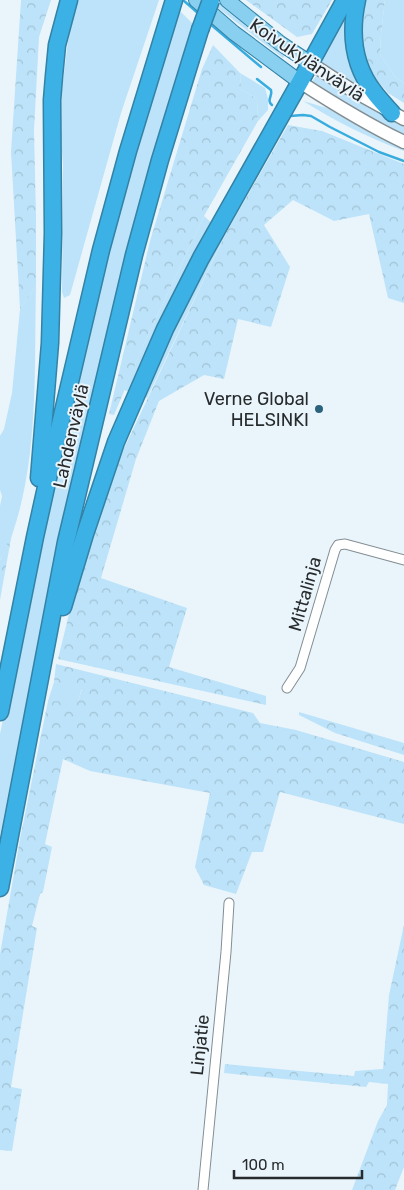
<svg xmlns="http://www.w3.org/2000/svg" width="404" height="1190" font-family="Rubik,sans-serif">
<defs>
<pattern id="forest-crowns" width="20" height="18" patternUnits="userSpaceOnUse" patternTransform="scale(1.25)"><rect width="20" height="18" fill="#bce3f9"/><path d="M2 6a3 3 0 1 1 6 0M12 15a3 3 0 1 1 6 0" fill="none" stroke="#a2c3d6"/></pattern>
</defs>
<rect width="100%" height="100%" fill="#eaf5fb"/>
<g fill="#bce3f9">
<polygon points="77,0 159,0 121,113 70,295 64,298 62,292 63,165 59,115 68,41"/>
<polygon points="350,0 365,90 317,60"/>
<polygon points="385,0 404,0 404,83 395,77 380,54 381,34"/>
<polygon points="220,3 286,54 283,58 218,8"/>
<polygon points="179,10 192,23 192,31 158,139 112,308 80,447 41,627 0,836 0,734 19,641 94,304 139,135"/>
<polygon points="240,73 265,88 268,99 268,110 258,121 257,99 241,89"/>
<polygon points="317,75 340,90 404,126 404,136 371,119 311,83"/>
<path d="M303 101 330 109 360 127 404 148V151C369 138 335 121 303 101Z"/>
<polygon points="204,216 225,235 147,398 124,390 143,346"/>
<path d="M36 286C34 367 39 455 13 532 10 542 4 551 0 560V506L2 496 0 490V436L4 429 12 393 20 309Z"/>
<polygon points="54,682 82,688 78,701 48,701"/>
</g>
<g fill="url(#forest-crowns)">
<polygon points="21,0 51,0 39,37 34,130 36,217 36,286 20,309 11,152"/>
<polygon points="246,0 332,0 312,34 297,37"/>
<polygon points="366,0 385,0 381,34 380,54 395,77 404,83 404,103 388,93 375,78 367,65 361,39 364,4"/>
<polygon points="213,45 240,73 241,89 257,99 258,121 204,216 143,346 114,415 109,414 150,241 202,69"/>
<polygon points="288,125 322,131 404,164 404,303 388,298 369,214 334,221 293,200 264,225 290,267 271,327 238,319 224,379 204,375 159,401 136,459 101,578 187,608 169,667 266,696 266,705 58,659 79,573 111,476 225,235"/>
<polygon points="12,533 0,600 0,560"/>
<polygon points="56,664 253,713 260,723 296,730 404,762 404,824 280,792 263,852 252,852 236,894 204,885 195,867 210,793 90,771 63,759 45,844 52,847 43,892 40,894 32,926 37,928 11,1087 22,1089 12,1151 0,1150 0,954 20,839 48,701 78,701 82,689 54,682"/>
<polygon points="299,712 404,743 404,755 335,733 299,715"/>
<polygon points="404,925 404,1167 395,1190 352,1190 378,1121 387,1105 388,1084 369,1082 366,1087 224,1073 225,1064 354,1076 355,1071 383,1069 389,995"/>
</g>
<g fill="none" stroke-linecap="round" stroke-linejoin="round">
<g stroke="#38acdf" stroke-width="2.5">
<polyline points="183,0 199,14"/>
<polyline points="209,23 261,67"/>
<path d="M257 79 271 90C273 96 266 100 272 105"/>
<polyline points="290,116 303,115 311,116 330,127 379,152 404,161"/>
</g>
<defs>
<g id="minor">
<polyline points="287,688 300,668 335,550 338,545 345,544 404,560"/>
<polyline points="203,1190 226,952 229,903"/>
</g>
<g id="secondary">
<polyline points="310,63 350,89 404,119"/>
<path d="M300 82C334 104 368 125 404 142"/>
</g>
<g id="primary">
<polyline points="196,0 234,33 300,82"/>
<polyline points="227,0 280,43 310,63"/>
</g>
<g id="motorway">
<path d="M357 0C350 32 353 65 374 92 379 99 386 106 392 113"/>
<polyline points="39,478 50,343 53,233 52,100 54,76 57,45 69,0"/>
<polyline points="63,607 85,534 116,442 165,329 201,258 300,82 345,0"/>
<polyline points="0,712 35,537 58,433 101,250 128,151 174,0"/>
<polyline points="0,888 66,542 134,255 160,160 191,59 200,30"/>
</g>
</defs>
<use href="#minor" stroke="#838e93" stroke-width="11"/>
<use href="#secondary" stroke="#838e93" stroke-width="15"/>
<use href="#primary" stroke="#3482a5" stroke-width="16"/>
<use href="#motorway" stroke="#3482a5" stroke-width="19"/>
<use href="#minor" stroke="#fff" stroke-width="9"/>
<use href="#secondary" stroke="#fff" stroke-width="12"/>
<use href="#primary" stroke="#89d0f0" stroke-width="14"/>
<use href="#motorway" stroke="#3bb1e6" stroke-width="16"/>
<defs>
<polyline id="motorway-bridge" points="200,30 211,0"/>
</defs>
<use href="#motorway-bridge" stroke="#3482a5" stroke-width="19" stroke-linecap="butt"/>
<use href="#motorway-bridge" stroke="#3bb1e6" stroke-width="16"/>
</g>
<circle fill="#2b627c" stroke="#eaf5fb" stroke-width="2" cx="319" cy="409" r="5"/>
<g text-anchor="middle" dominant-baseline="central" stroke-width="4" stroke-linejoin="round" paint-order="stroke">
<g font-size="18" fill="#272b2d" stroke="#eaf5fb">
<text transform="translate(307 60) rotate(34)">Koivukylänväylä</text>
<text transform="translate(71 436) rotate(-77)">Lahdenväylä</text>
<text transform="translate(305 594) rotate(-74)">Mittalinja</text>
<text transform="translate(200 1045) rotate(-84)">Linjatie</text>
</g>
<g font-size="18" fill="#272b2d" stroke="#eaf5fb" text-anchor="end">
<text x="309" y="399">Verne Global<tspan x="309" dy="21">HELSINKI</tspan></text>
</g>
</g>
<path d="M234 1170v8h128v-8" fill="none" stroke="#272b2d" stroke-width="2.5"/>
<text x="242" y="1170" font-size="15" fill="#272b2d" stroke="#eaf5fb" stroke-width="4" paint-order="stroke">100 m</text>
</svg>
